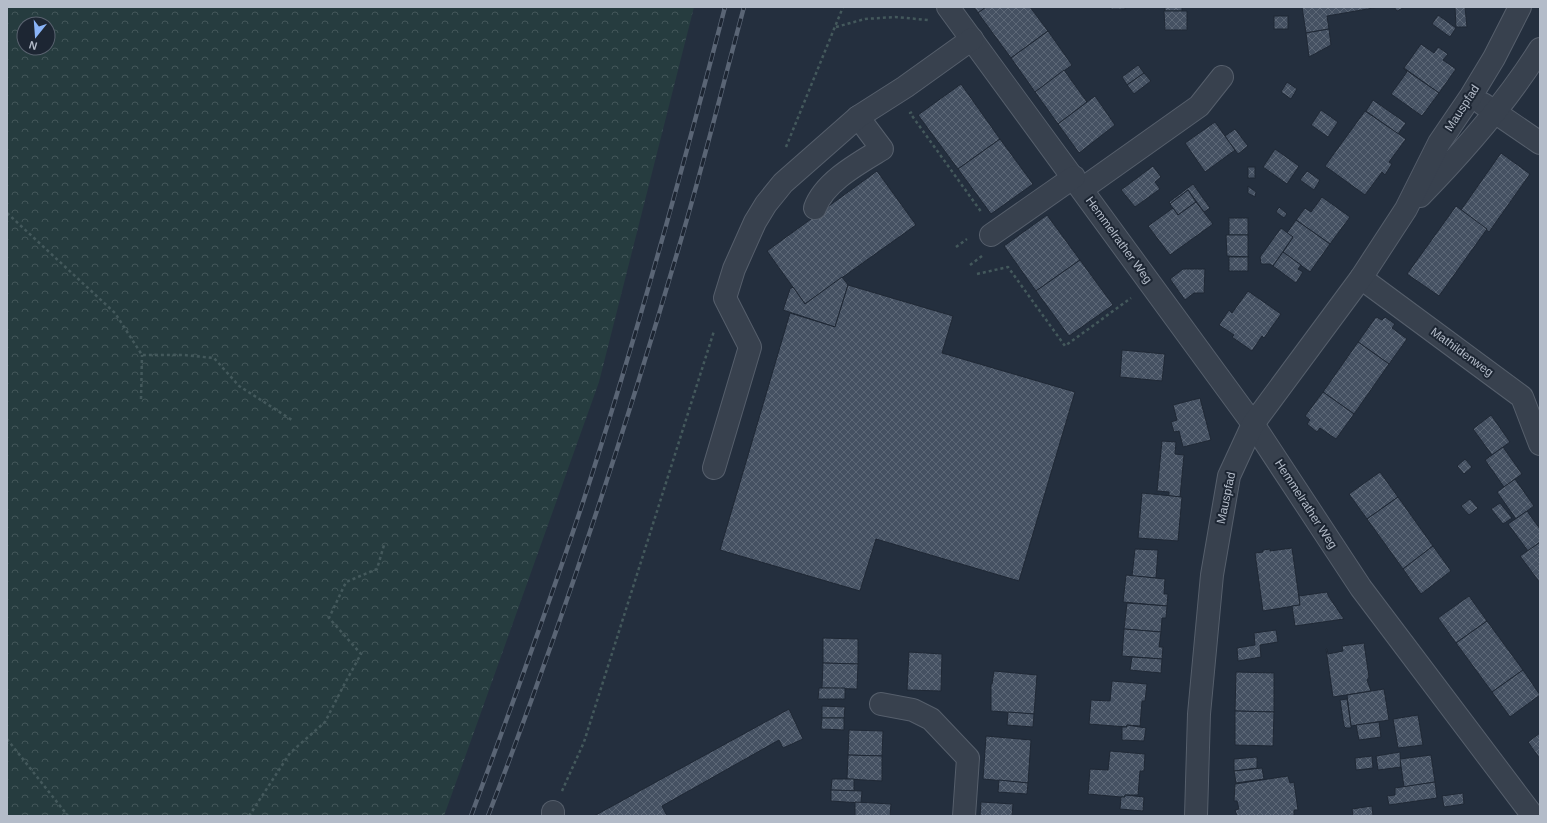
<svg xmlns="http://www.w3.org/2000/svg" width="1547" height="823" font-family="Helvetica,sans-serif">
<defs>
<pattern id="forest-crowns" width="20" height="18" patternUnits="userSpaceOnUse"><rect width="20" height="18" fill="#263c3f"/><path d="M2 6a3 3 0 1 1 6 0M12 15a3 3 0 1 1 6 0" fill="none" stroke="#435659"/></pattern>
<pattern id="building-cross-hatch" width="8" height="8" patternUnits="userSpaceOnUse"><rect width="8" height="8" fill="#455162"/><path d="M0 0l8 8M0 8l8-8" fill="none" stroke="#5d6877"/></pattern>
</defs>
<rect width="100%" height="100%" fill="#242f3e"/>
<path fill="url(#forest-crowns)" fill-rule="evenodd" d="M7 7H694L599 382 444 816H7ZM24 24H48V48H24Z"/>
<g fill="url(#building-cross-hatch)" stroke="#1f2835">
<polygon points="974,7 986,7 978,13"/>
<polygon points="986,7 1030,7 1048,31 1011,58 978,13"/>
<rect x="1111" y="7" width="14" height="2"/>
<rect x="1165" y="7" width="17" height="4"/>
<polygon points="1302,7 1379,7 1327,16 1329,29 1306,33"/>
<polygon points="1394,7 1405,7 1397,11"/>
<polygon points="1455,7 1465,7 1467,27 1456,27"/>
<polygon points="1164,11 1187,11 1187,30 1165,30"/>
<polygon points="1438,15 1456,28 1450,37 1432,24"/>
<rect x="1274" y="16" width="14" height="13"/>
<polygon points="1329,29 1331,45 1309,57 1306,33"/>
<polygon points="1048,31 1072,65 1035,92 1011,58"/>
<polygon points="1421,44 1434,53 1438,47 1448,54 1443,60 1456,69 1439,93 1404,68"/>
<polygon points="1138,65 1144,73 1127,85 1122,77"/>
<polygon points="1403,68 1439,93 1422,116 1391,94 1407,72"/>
<polygon points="1064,70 1087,102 1058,124 1035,92"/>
<polygon points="1144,73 1151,81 1134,94 1127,85"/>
<polygon points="1287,82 1297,89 1291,99 1281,92"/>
<polygon points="961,84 1000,139 958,169 918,115"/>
<polygon points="1095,96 1115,125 1079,153 1058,124"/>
<polygon points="1373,100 1406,123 1398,134 1366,111"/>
<polygon points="1321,110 1338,122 1328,137 1311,125"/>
<polygon points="1365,111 1406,139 1389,162 1392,164 1385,175 1382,172 1365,195 1325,166"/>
<polygon points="1215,122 1235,150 1205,172 1185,143"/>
<polygon points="1235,129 1248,146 1238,154 1225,136"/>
<polygon points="1000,139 1033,184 991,214 958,169"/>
<polygon points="1275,149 1299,166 1287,184 1263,167"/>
<polygon points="1501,153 1530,174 1489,232 1461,210"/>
<polygon points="1153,166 1161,177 1155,182 1160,189 1135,207 1121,190"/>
<rect x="1248" y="167" width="7" height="11"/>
<polygon points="877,171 916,225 805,304 767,251"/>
<polygon points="1307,171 1320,180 1314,190 1300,180"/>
<polygon points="1193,184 1210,208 1204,212 1188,190 1170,204 1169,202"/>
<polygon points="1248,186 1256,192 1255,197 1248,193"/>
<polygon points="1188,190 1196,202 1178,215 1170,204"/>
<polygon points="1322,197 1350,217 1330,244 1296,220 1305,208 1311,212"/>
<polygon points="1196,202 1213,224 1170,255 1148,226 1173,208 1178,215"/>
<polygon points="1456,206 1487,229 1439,296 1407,274"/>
<polygon points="1279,207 1287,214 1284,218 1276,212"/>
<polygon points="1047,215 1080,260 1036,291 1004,246"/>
<rect x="1229" y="218" width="19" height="17"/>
<polygon points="1296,220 1330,244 1310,272 1283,252 1293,237 1287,233"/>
<polygon points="1281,228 1293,237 1273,266 1270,264 1261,264 1260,257"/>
<polygon points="1226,235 1248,235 1248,257 1227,256"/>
<polygon points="1283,252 1301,265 1298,269 1303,272 1296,283 1273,266"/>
<rect x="1229" y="257" width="19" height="14"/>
<polygon points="1080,260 1113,305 1069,336 1036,291"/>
<polygon points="1183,269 1205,269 1204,293 1194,293 1185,300 1170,279"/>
<polygon points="842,277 848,285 835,327 783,310 790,289 793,287 805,304"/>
<polygon points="848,285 953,316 942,353 1075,392 1019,581 876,539 860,591 720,550 790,313 835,327"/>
<polygon points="1248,291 1281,314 1264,338 1262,336 1252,351 1232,337 1234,335 1219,325 1229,310 1232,313"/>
<polygon points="1376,317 1382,320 1385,317 1395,324 1392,328 1407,339 1389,364 1358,342"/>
<polygon points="1358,342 1389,364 1354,414 1323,392"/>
<polygon points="1122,350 1165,354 1162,381 1120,377"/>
<polygon points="1323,392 1354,414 1336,439 1320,428 1317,432 1307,424 1310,420 1305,416"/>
<polygon points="1200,398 1211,440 1183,447 1179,431 1174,432 1171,422 1177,420 1173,405"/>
<polygon points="1491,415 1510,442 1492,455 1473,429"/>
<polygon points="1162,441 1176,442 1175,454 1184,455 1180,497 1169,496 1169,492 1157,491"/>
<polygon points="1503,447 1522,474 1504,487 1485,460"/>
<polygon points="1465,459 1472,467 1464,474 1457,466"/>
<polygon points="1380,472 1398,497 1367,519 1349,494"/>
<polygon points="1515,479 1534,506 1516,519 1497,492"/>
<polygon points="1142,493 1182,497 1178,541 1138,538"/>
<polygon points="1398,497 1433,546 1403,569 1367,519"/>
<polygon points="1470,499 1478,508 1469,515 1461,506"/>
<polygon points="1500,503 1512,518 1503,524 1491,509"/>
<polygon points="1527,511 1540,529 1540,542 1528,551 1508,524"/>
<polygon points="1539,543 1540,545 1540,583 1520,556"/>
<polygon points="1433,546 1451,571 1421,594 1403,569"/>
<polygon points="1292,548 1300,605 1263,611 1255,553 1263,552 1263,550 1270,549 1270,551"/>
<polygon points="1135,549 1158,550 1156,578 1132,576"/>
<polygon points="1126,575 1165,579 1164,594 1168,594 1167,606 1123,602"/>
<polygon points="1327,592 1329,597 1344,619 1295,626 1292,606 1300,605 1299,596"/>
<polygon points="1469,596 1487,621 1456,643 1438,618"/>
<polygon points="1127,603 1167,606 1166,618 1162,618 1161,632 1124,629"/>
<polygon points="1487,621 1523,670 1492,692 1456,643"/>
<polygon points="1124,629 1161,632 1159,647 1163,647 1162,659 1122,656"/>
<polygon points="1276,630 1278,642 1260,645 1261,657 1238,661 1237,648 1255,645 1254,633"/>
<polygon points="823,638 858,639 858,664 823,663"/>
<polygon points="1364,643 1369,677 1367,680 1371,691 1333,697 1326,649 1327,649 1328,654 1343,651 1342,646"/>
<polygon points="909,652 942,654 941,691 907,690"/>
<polygon points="1132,657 1162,659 1161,673 1130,670"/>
<polygon points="823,663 858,664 857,689 822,688"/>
<polygon points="1523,670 1540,695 1510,717 1492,692"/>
<polygon points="994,671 1037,675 1034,714 991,711 991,684 992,684"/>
<polygon points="1236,672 1274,673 1274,712 1235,711"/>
<polygon points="1112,681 1147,684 1145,701 1142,701 1140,726 1127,725 1127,727 1089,724 1091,700 1110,701"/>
<polygon points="819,688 845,688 845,699 818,699"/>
<polygon points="1384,689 1389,720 1351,726 1347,695"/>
<polygon points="1347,699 1351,726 1351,728 1346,728 1344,726 1340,700"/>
<polygon points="822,706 845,707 844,718 822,718"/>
<polygon points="789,709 803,739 783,748 779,740 662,806 667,816 594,816"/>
<polygon points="1235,711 1274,712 1273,746 1235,745"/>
<polygon points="1008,712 1034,714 1033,727 1007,725"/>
<polygon points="1418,715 1423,745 1398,748 1393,719"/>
<polygon points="822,718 844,718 844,730 821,729"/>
<polygon points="1379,722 1381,737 1359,740 1356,725"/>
<polygon points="1127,725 1146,728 1144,741 1122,740 1122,727 1127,727"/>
<polygon points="849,730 883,731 882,756 848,755"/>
<polygon points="1540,733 1540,759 1528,742"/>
<polygon points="986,736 1031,740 1028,783 983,779"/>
<polygon points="1110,751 1145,754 1144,771 1140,771 1138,795 1125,795 1125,797 1121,797 1088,794 1090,769 1108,770"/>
<polygon points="1400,752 1401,767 1378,770 1376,756"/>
<polygon points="848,755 882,756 882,781 847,779"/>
<polygon points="1431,755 1435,782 1404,787 1400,759"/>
<polygon points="1372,756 1373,768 1356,770 1355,758"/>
<polygon points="1257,757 1257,768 1234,771 1234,759"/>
<polygon points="1262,768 1264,779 1236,783 1234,771"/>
<polygon points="1288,776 1290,783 1294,782 1298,810 1294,810 1294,816 1237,816 1235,810 1239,809 1237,801 1234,801 1235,784"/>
<polygon points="832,779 854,779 854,791 831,790"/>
<polygon points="999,780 1028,783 1027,794 998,792"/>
<polygon points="1435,782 1437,798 1389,805 1387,796 1395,795 1395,788"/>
<polygon points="831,790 862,791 861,803 831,801"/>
<polygon points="1463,793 1464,804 1444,807 1442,796"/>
<polygon points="1125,795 1144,797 1143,811 1120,809 1121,797 1125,797"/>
<polygon points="855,802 891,804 890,816 855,816"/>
<polygon points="981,802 1013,804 1012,816 980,816"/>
<polygon points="1372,806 1373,816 1353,816 1352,809"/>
</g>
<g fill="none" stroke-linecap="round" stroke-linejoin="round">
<defs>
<g id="minor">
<polyline points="948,7 1253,424 1361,588 1533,816"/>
<polyline points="1483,104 1540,143"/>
<polyline points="1082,189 1199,106 1222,77"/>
<path d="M1420 196C1465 150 1506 103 1540 49"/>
<path d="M815 208C824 182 859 163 882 149L858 117"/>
<polyline points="991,235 1074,177"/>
<polyline points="1361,278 1522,397 1540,444"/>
<polyline points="714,468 750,347 725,298 734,269 755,222 766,204 783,183 858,117 905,87 972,39"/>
<polyline points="881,704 913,710 931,719 968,758 964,816"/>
<polyline points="553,812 553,816"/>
<polyline points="1196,816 1199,714 1212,575 1229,476 1253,424 1361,278 1406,209 1439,143 1471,96 1494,58 1520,7"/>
</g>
</defs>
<use href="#minor" stroke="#565f6c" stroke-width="24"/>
<g stroke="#44595c" stroke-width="2.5" stroke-dasharray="3 3" stroke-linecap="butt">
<polyline points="836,27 865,19 895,17 928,20"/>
<polyline points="912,112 910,113 982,213"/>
<polyline points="786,147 843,7"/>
<polyline points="7,213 115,313 142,355 184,355 214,358 239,386 292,420"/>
<polyline points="956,247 967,239"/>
<polyline points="970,265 982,256"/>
<polyline points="977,274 1008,267 1065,346 1131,298"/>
<polyline points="141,399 142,355"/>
<polyline points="7,739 68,816"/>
<polyline points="562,791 584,742 714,331"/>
<polyline points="249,816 290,753 325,722 345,683 361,654 329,618 346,582 377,569 384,545"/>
</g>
<use href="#minor" stroke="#38414e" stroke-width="22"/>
<defs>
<g id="rail">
<path d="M471 816C510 711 549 605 584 499 637 336 682 172 725 7"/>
<path d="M488 816C560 630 622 441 678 250 702 170 722 88 744 7"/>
</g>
</defs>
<use href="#rail" stroke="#5a6575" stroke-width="4.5"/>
<use href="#rail" stroke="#1d2633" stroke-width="3" stroke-dasharray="9" stroke-linecap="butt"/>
</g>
<g text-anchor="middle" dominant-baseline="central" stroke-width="4" stroke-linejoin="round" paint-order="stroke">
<g font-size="12" fill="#b4bcc9" stroke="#1d2633">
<text transform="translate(1462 108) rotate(-57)">Mauspfad</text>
<text transform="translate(1119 240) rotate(54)">Hemmelrather Weg</text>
<text transform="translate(1462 352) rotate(36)">Mathildenweg</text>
<text transform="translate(1226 498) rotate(-78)">Mauspfad</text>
<text transform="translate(1306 504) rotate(57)">Hemmelrather Weg</text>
</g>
</g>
<rect width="1547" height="823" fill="none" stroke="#b4bcc9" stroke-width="16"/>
<g transform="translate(36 36) rotate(197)"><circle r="19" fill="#1d2633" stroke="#59626f"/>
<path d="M0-3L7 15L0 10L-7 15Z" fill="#8ab4f8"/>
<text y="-6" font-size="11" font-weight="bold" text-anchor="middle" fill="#b4bcc9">N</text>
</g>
</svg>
